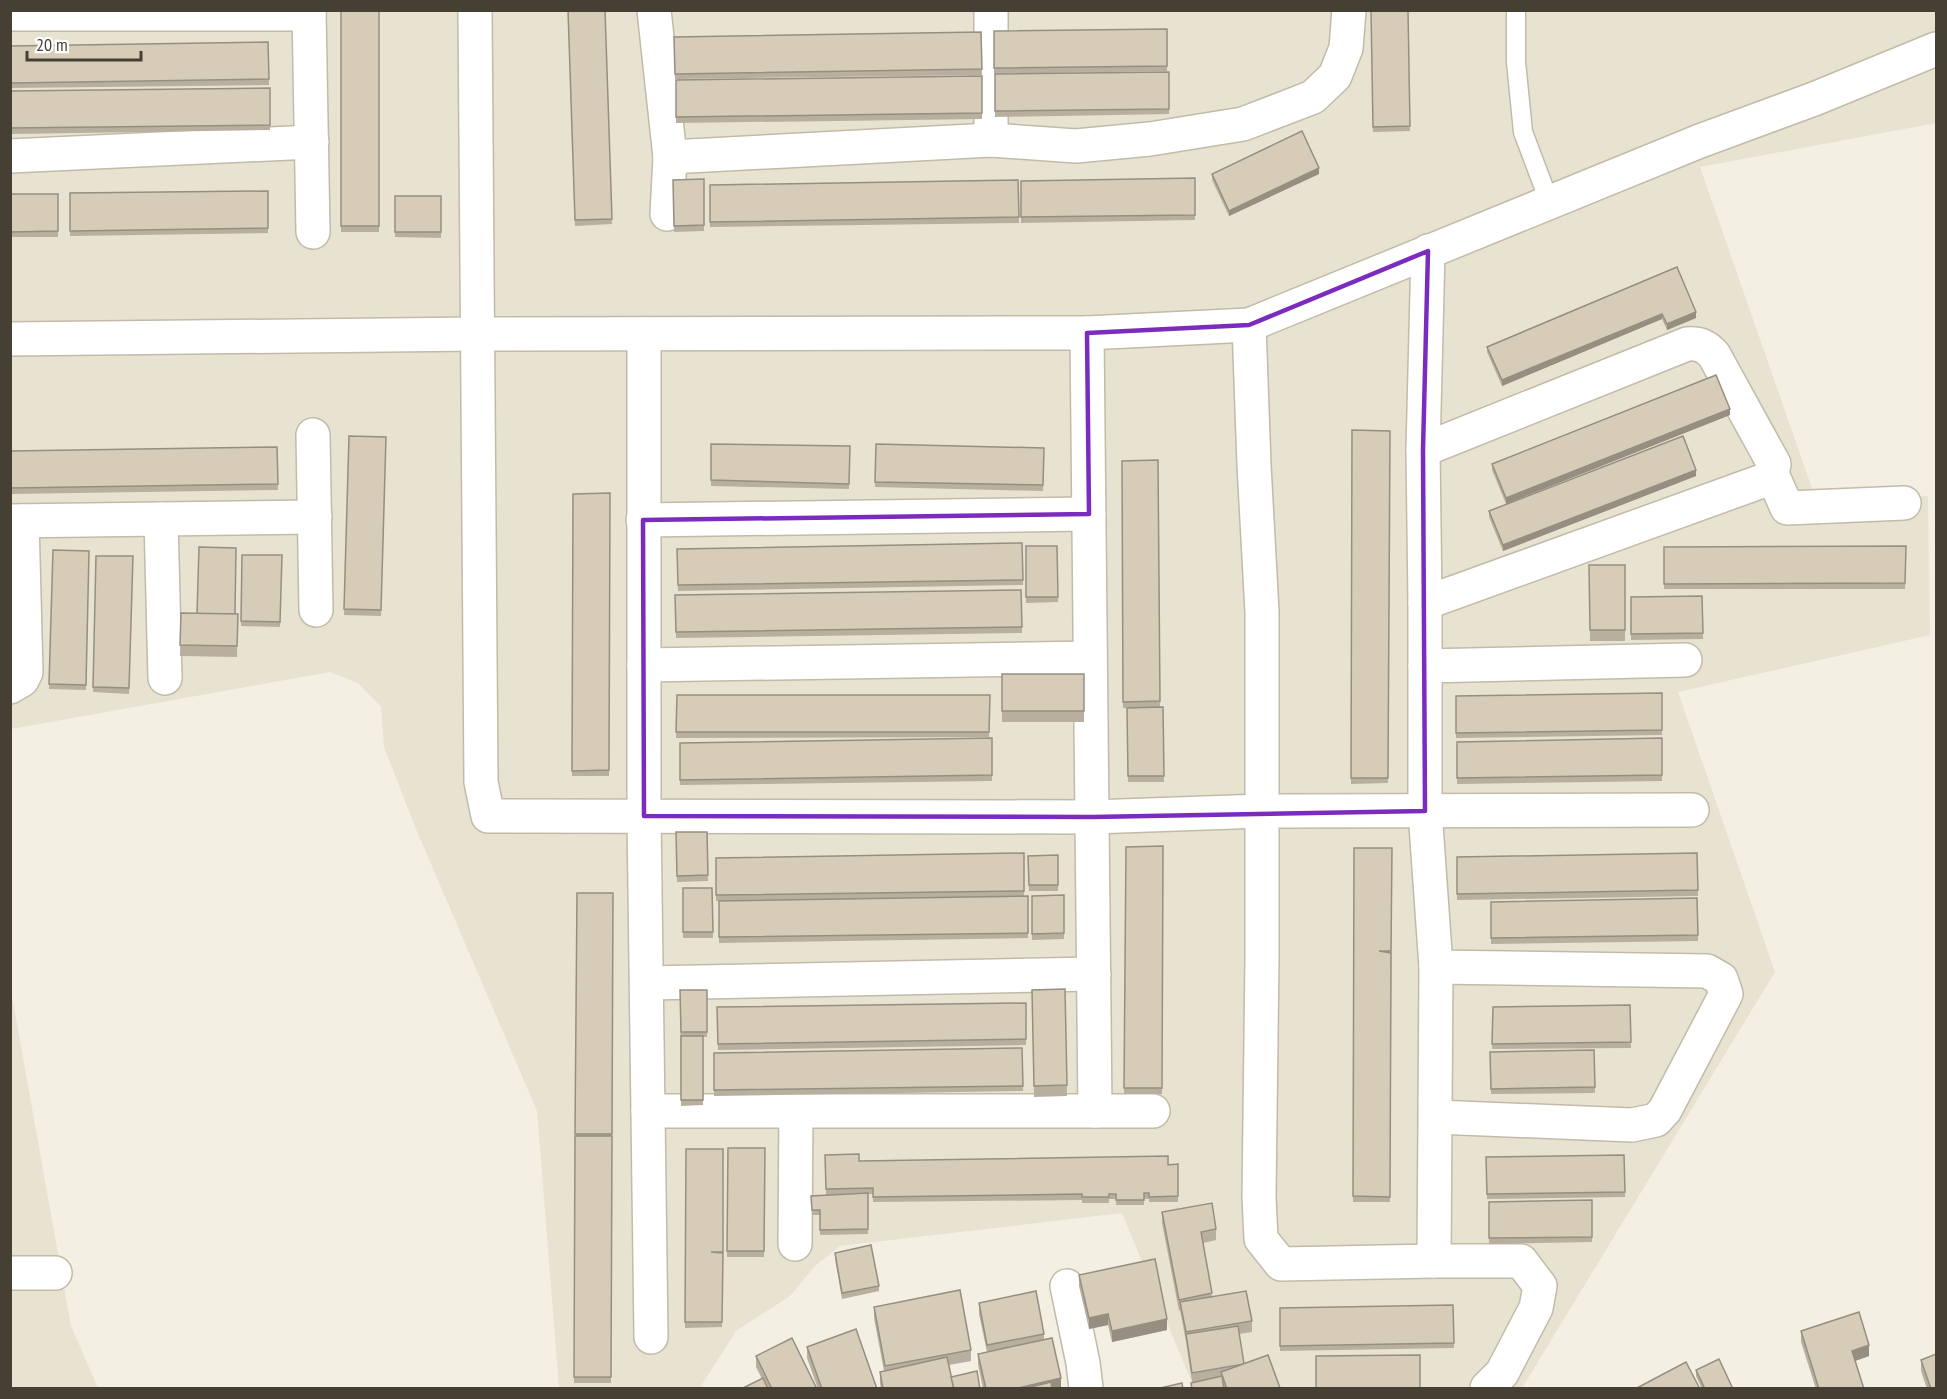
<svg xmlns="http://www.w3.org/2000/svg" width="1947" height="1399" font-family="'PT Sans Narrow',sans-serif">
<rect width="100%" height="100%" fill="#f3efe3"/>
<g fill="#e8e2d1">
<polygon points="11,11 1936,11 1936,123 1700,167 1815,497 1928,496 1930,635 1678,692 1775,972 1522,1388 1194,1388 1122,1213 840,1246 815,1266 790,1296 736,1331 700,1388 559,1388 537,1111 416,829 384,747 381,707 358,683 330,672 11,729"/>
<polygon points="10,985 71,1326 98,1388 11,1388"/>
</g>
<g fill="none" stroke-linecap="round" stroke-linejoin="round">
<defs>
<polyline id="lane" points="1516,10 1516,62 1523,132 1549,201"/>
<g id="street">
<polyline points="309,10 313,232"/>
<polyline points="475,10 481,782 488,816 1092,817 1262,811 1692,810"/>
<polyline points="654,10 670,157 667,214"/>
<polyline points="991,10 991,140"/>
<polyline points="10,14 309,14"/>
<polyline points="10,156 312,142"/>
<polyline points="670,157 991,140 1076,146 1150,139 1243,124 1313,97 1335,76 1346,48 1349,10"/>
<polyline points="1428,251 1423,450 1425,603 1425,811 1436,967 1434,1261"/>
<polyline points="1249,325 1254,465 1262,612 1262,957 1259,1197 1261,1239 1281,1264 1434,1261 1521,1261 1540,1286 1536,1308 1502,1373 1487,1388"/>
<polyline points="1087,333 1095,1111"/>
<polyline points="644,334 644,816 651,1337"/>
<polyline points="10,339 477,334 1087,333 1249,325 1700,141 1814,99 1936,49"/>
<polyline points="313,435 316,610"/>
<path d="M1423 450 1687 344C1699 343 1706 346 1714 355L1774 464 1772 474 1765 480 1425 603"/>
<polyline points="1772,474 1787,508 1904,503"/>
<polyline points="161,519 165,678"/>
<polyline points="643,520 1089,514"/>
<polyline points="10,521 315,517"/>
<polyline points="644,665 1090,658"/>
<polyline points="1425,666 1685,660"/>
<polyline points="10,687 22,680 26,672 22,521"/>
<polyline points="647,983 1094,974"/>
<polyline points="648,1111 1153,1111"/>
<polyline points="1436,1117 1632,1125 1656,1120 1665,1110 1726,994 1721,979 1707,971 1436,967"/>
<polyline points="795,1244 796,1111"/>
<polyline points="10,1273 55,1273"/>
<polyline points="1067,1286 1083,1363 1086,1388"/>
</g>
</defs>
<use href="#lane" stroke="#c2bba8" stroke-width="21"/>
<use href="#street" stroke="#c2bba8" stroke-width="36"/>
<use href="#lane" stroke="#fff" stroke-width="18"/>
<use href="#street" stroke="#fff" stroke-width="33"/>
</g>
<g fill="#b8af9e">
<rect x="341" y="10" width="38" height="222"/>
<polygon points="568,10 605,10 612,224 575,226"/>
<polygon points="1371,10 1408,10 1410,131 1373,132"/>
<polygon points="1167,29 1167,71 994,74 994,31"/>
<polygon points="981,32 982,75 675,79 674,37"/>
<polygon points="268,42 269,85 10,88 10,46"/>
<polygon points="1169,72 1169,114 995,117 995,74"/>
<polygon points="982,76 982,119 676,123 676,80"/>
<polygon points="270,88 270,130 10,134 10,91"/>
<polygon points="1212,174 1319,174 1229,216 1212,180"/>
<polygon points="1195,178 1195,220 1021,223 1021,181"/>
<polygon points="704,179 704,231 674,232 673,180"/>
<polygon points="1018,180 1019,223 710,227 710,185"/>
<polygon points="268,191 268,233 70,236 70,193"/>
<rect x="10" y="194" width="48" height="43"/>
<polygon points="395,196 441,196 441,238 395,237"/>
<polygon points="1677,267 1696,318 1667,330 1662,319 1502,386 1487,352 1487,347"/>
<polygon points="1730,415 1506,504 1492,470 1492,464"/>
<polygon points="1352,430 1390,431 1388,783 1351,784"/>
<polygon points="349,436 386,437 381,616 344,615"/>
<polygon points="711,444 850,446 849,489 711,486"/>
<polygon points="876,444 1044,448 1043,491 875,487"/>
<polygon points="277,447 278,490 10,494 10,451"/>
<polygon points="1158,460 1160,707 1163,707 1164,782 1128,782 1127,708 1123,708 1122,461"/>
<polygon points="1696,476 1503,551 1489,517 1489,511"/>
<polygon points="610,493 609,776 572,776 573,494"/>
<polygon points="1022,543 1023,585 678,591 677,549"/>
<polygon points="1026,546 1057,546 1058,602 1026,603"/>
<polygon points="1906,546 1905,589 1664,589 1664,547"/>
<polygon points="53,550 89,551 86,690 49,689"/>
<polygon points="242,555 282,555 280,627 241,626"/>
<polygon points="96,556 133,556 129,694 93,692"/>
<polygon points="1589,565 1625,565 1625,641 1590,641"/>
<polygon points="1021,590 1022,633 676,638 675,595"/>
<polygon points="1702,596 1703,639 1631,640 1631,597"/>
<polygon points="181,613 238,614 237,657 180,656"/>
<rect x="1002" y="674" width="82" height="48"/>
<polygon points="1662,693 1662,735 1456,738 1456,696"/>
<polygon points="677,695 990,695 989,737 676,738"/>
<polygon points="992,738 992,781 680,785 680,743"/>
<polygon points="1662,738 1662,781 1457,784 1457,742"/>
<polygon points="676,832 707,832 708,881 677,882"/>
<polygon points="1163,846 1162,1094 1124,1094 1126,847"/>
<polygon points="1354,848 1392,848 1390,1202 1353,1202"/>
<polygon points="1024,853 1024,896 1028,896 1028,938 719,943 719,901 824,899 716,901 716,858"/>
<polygon points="1697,853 1698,896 1457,900 1457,857"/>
<polygon points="1058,855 1058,891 1029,891 1028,856"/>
<polygon points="683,888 712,888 713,938 683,938"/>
<polygon points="577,893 613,893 611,1383 574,1383"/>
<polygon points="1064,895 1064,939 1032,940 1032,896"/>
<polygon points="1697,898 1698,941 1491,944 1491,902"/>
<polygon points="1065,989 1067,1096 1034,1097 1032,990"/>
<polygon points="680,990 707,990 707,1037 703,1037 703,1105 681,1106"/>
<polygon points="1026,1003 1026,1045 718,1050 717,1007"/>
<polygon points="1630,1005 1631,1048 1492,1049 1493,1007"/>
<polygon points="1022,1048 1023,1091 714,1096 714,1053"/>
<polygon points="1594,1050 1595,1093 1491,1094 1490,1052"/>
<polygon points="728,1148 765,1148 764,1257 727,1257"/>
<polygon points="686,1149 723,1149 722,1327 685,1328"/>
<polygon points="825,1155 859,1161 1178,1164 1178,1202 1149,1202 1149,1199 1144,1199 1144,1205 1116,1205 1116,1199 1109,1199 1109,1203 1082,1203 1082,1200 873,1202 873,1194 868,1194 868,1234 820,1235 820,1215 812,1215 811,1196 843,1194 826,1195"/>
<polygon points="1624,1155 1625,1197 1487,1199 1486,1157"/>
<polygon points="1592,1200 1592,1242 1489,1244 1489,1202"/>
<polygon points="1162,1212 1216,1229 1216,1240 1203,1243 1212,1296 1252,1321 1252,1332 1239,1334 1244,1364 1278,1389 1191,1389 1191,1383 1192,1382 1186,1342 1180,1310 1179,1311 1162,1223"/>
<polygon points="835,1253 879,1286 879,1291 842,1299 835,1259"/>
<polygon points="1079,1275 1167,1330 1112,1342 1108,1325 1089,1329 1079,1286"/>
<polygon points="979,1303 1044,1334 1044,1340 1061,1389 983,1389 978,1365 978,1354 987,1352 979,1314"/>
<polygon points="1453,1305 1454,1348 1280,1351 1280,1308"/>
<polygon points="874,1307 971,1350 971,1361 949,1365 951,1377 980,1389 881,1389 880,1383 880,1372 884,1371 874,1318"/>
<polygon points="1801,1331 1869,1356 1855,1361 1864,1389 1816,1389 1801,1342"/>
<polygon points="807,1347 877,1389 818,1389 807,1358"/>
<polygon points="756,1356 817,1389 741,1389 762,1379 756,1367"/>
<polygon points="1921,1360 1936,1389 1927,1389 1921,1371"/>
<polygon points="1696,1370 1733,1389 1702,1389 1696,1376"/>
</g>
<g fill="#968f81">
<polygon points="1319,168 1319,174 1229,216 1229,211"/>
<polygon points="1696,312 1696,318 1667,330 1667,324"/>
<polygon points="1662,314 1662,319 1502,386 1502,380"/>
<polygon points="1730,409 1730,415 1506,504 1506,498"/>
<polygon points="1696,470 1696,476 1503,551 1503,545"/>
<polygon points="1108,1314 1108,1325 1089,1329 1089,1318"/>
<polygon points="1167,1319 1167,1330 1112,1342 1112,1331"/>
<polygon points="1869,1345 1869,1356 1852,1362 1852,1351"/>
<polygon points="1061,1378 1061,1389 1014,1389"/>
</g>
<g fill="#d6ccb8" stroke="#968f81" stroke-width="1.5">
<rect x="341" y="10" width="38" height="216"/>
<polygon points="568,10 605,10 612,219 575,220"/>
<polygon points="1371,10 1408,10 1410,126 1373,127"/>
<polygon points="1167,29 1167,66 994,68 994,31"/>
<polygon points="981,32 982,69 675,74 674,37"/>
<polygon points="268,42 269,79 10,83 10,46"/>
<polygon points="1169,72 1169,109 995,111 995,74"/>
<polygon points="982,76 982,113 676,117 676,80"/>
<polygon points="270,88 270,125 10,128 10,91"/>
<polygon points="1302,131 1319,168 1229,211 1212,174"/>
<polygon points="1195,178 1195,215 1021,217 1021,181"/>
<polygon points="704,179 704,225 674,226 673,180"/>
<polygon points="1018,180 1019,217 710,222 710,185"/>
<polygon points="268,191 268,228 70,231 70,193"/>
<polygon points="10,194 58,194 58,231 10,232"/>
<rect x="395" y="196" width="46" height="36"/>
<polygon points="1677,267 1696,312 1667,324 1662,314 1502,380 1487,347"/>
<polygon points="1716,375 1730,409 1506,498 1492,464"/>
<polygon points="1352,430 1390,431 1388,778 1351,778"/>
<polygon points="349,436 386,437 381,610 344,609"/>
<polygon points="1683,436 1696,470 1503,545 1489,511"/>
<polygon points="711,444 850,446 849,484 711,480"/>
<polygon points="876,444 1044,448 1043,485 875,482"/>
<polygon points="277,447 278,484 10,488 10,451"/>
<polygon points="1158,460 1160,701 1123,702 1122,461"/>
<polygon points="610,493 609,770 572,771 573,494"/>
<polygon points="1022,543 1023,580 678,585 677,549"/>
<polygon points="1026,546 1057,546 1058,597 1026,597"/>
<polygon points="1906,546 1905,583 1664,584 1664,547"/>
<polygon points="199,547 236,548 235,614 197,614"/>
<polygon points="53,550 89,551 86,685 49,684"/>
<polygon points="242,555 282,555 280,622 241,621"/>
<polygon points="96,556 133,556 129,688 93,687"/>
<polygon points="1589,565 1625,565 1625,630 1590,630"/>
<polygon points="1021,590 1022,627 676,632 675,595"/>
<polygon points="1702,596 1703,633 1631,634 1631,597"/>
<polygon points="181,613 238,614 237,646 180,645"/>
<rect x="1002" y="674" width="82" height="37"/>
<polygon points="1662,693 1662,730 1456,733 1456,696"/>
<polygon points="677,695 990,695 989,732 676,732"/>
<polygon points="1163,707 1164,776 1128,776 1127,708"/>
<polygon points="992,738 992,775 680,780 680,743"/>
<polygon points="1662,738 1662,775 1457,778 1457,742"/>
<polygon points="676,832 707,832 708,875 677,876"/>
<polygon points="1163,846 1162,1088 1124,1088 1126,847"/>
<polygon points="1354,848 1392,848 1391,951 1379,951 1391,953 1390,1197 1353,1196"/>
<polygon points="1024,853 1024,891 716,895 716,858"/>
<polygon points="1697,853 1698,890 1457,894 1457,857"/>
<polygon points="1058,855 1058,885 1029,885 1028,856"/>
<polygon points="683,888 712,888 713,932 683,932"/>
<polygon points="577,893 613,893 612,1134 575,1134"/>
<polygon points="1064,895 1064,933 1032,934 1032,896"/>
<polygon points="1028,896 1028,933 719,937 719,901"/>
<polygon points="1697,898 1698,935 1491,938 1491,902"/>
<polygon points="1065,989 1067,1085 1034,1086 1032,990"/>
<polygon points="680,990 707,990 707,1032 681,1032"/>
<polygon points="1026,1003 1026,1039 718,1044 717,1007"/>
<polygon points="1630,1005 1631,1042 1492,1044 1493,1007"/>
<rect x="681" y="1036" width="22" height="64"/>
<polygon points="1022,1048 1023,1086 714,1090 714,1053"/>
<polygon points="1594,1050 1595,1087 1491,1089 1490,1052"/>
<polygon points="575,1136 612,1136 611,1377 574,1377"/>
<polygon points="728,1148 765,1148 764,1251 727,1251"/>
<polygon points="686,1149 723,1149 723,1252 711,1252 723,1253 722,1322 685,1322"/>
<polygon points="859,1154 859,1161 1168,1156 1168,1165 1178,1164 1178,1196 1149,1197 1149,1193 1144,1193 1144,1200 1116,1200 1116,1194 1109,1194 1109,1197 1082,1197 1082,1194 873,1197 873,1188 826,1189 825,1155"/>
<polygon points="1624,1155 1625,1192 1487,1194 1486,1157"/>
<polygon points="868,1193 868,1229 820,1230 820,1210 812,1210 811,1196"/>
<polygon points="1592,1200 1592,1237 1489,1238 1489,1202"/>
<polygon points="1212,1203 1216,1229 1201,1232 1212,1293 1179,1300 1162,1212"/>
<polygon points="871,1245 879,1286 842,1293 835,1253"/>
<polygon points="1155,1259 1167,1319 1112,1331 1108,1314 1089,1318 1079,1275"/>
<polygon points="960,1290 971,1350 885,1366 874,1307"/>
<polygon points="1036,1291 1044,1334 987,1345 979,1303"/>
<polygon points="1246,1291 1252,1321 1186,1332 1180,1302"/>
<polygon points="1453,1305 1454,1343 1280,1346 1280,1308"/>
<polygon points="1859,1312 1869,1345 1852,1351 1864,1389 1819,1389 1801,1331"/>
<polygon points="1238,1326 1244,1364 1192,1373 1186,1334"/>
<polygon points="856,1329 877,1389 822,1389 807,1347"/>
<polygon points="792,1338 817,1389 772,1389 756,1356"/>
<polygon points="1052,1338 1061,1378 1014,1389 986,1389 978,1354"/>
<polygon points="1936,1354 1936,1389 1931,1389 1921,1360"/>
<polygon points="1268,1355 1280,1388 1278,1389 1227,1389 1221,1372"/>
<polygon points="1420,1355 1420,1389 1316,1389 1316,1356"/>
<polygon points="947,1357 954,1389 883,1389 880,1372"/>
<polygon points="1719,1359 1733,1389 1705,1389 1696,1370"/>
<polygon points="1686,1362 1700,1389 1635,1389"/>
<polygon points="977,1371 980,1389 954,1389 951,1377"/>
<polygon points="1222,1376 1224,1389 1192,1389 1191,1383"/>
<polygon points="763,1378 768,1389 741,1389"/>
<polygon points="1051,1382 1052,1389 1023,1389"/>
<polygon points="1182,1383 1183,1389 1156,1389"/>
</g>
<path fill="none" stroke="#7b2cbf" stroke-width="4.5" stroke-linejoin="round" d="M1428 251 1423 450 1425 811 1092 817 644 816 643 520 1089 514 1087 333 1249 325Z"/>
<rect width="1947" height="1399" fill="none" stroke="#463f33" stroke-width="24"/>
<path d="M27 51v9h114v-9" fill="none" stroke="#463f33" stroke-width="3"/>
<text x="36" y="51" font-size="18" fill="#463f33" stroke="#ffffff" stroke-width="4.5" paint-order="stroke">20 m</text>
</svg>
